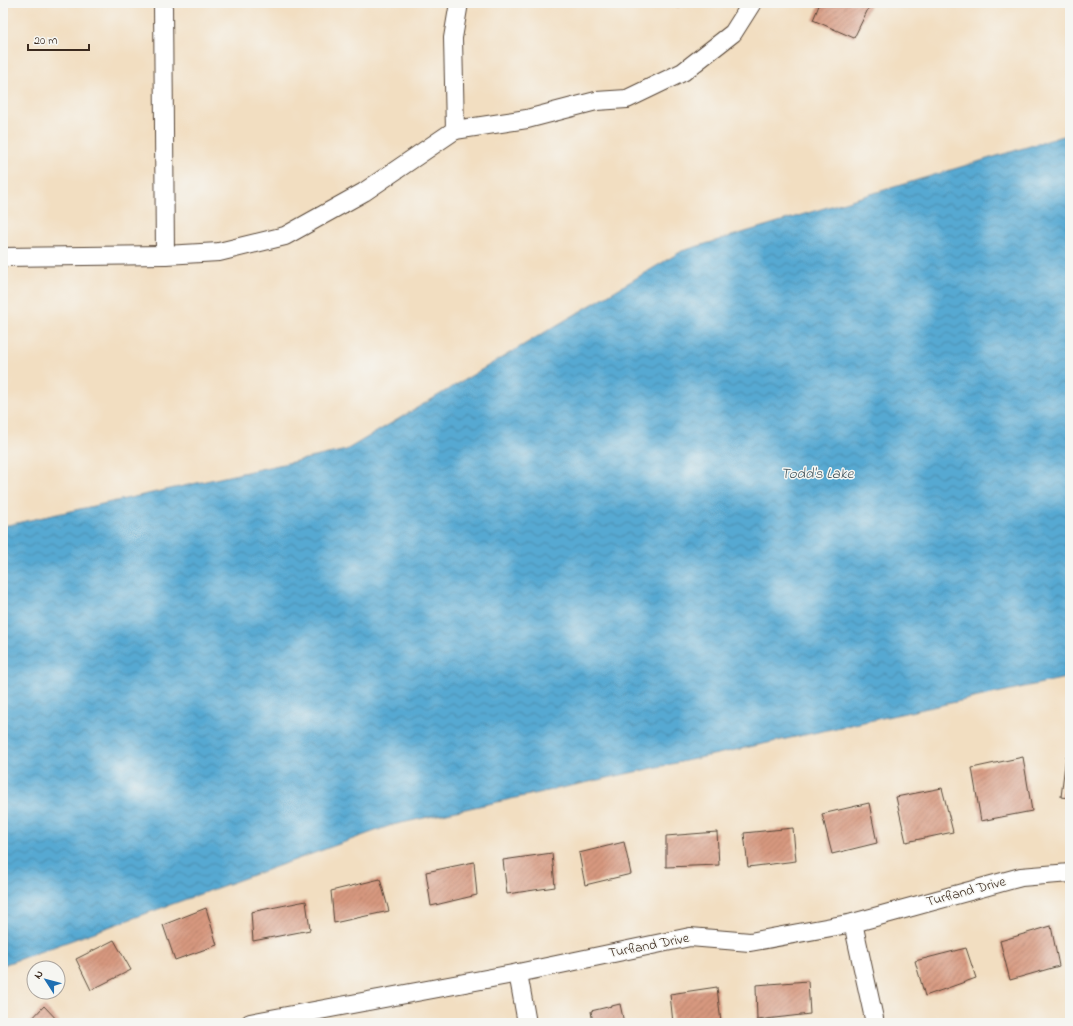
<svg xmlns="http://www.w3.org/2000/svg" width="1073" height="1026" font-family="'Indie Flower',sans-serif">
<defs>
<pattern id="water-waves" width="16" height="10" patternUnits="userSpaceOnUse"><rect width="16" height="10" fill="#57a9d2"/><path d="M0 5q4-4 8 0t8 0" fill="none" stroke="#498aaa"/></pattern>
<pattern id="building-hatch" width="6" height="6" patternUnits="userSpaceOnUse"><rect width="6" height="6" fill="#d7987f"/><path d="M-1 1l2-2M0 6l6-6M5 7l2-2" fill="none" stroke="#b07c67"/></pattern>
</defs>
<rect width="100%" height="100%" fill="#f6f6f2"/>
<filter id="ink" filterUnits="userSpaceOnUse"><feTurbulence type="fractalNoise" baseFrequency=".025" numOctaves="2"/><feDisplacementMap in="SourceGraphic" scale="8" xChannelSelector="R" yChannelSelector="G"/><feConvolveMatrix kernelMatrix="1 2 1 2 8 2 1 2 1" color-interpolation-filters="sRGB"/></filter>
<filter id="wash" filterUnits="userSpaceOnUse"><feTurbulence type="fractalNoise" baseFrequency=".012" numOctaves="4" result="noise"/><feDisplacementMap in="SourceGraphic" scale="16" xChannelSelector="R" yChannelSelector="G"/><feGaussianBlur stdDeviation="0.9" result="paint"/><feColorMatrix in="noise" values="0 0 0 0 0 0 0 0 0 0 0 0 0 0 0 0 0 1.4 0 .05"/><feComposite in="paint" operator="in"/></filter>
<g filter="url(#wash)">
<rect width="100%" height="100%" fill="#f2dec1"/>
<polygon fill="url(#water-waves)" stroke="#496a78" points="1070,134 1070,677 392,825 3,965 3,526 346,450 682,251"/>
<g id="blocks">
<g fill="url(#building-hatch)">
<polygon points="673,3 682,3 678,8"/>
<polygon points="820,3 866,3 870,5 854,38 813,20"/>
<polygon points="1066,756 1070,757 1070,798 1061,797"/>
<polygon points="1023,757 1032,811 981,821 972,768"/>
<polygon points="942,788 953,832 906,842 896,797"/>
<polygon points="869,803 877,843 832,854 822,814"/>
<polygon points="793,828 796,861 748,867 744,833"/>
<polygon points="717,832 719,865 666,867 666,836"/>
<polygon points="624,842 631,874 585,885 579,853"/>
<polygon points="552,853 555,887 507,894 503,860"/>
<polygon points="474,862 477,895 431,906 426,872"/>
<polygon points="380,879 389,911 334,923 331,891"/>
<polygon points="306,901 310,930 253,941 251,912"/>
<polygon points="206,908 217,945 175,960 163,925"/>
<polygon points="1051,926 1059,966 1010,980 1000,941"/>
<polygon points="114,940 131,970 91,990 76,959"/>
<polygon points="966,948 976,978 925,996 915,961"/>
<polygon points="808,981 810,1014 757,1020 756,985"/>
<polygon points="717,987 721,1023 673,1023 670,994"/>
<polygon points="620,1004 624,1023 593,1023 591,1011"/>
<polygon points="44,1006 60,1023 28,1023"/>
</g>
</g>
</g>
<g filter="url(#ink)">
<use href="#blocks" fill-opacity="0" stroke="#564536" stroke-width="1"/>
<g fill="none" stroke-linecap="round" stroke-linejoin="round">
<defs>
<g id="minor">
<polyline points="163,3 165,255 219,252 285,236 364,192 455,130"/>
<polyline points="459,3 453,38 455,130 527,119 596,101 627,99 683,72 733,33 752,3"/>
<polyline points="3,257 165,255"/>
<polyline points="853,923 875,1023"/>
<polyline points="518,973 527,1023"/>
<polyline points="250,1023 518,973 690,937 750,942 853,923 1021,877 1070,873"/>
</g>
</defs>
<use href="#minor" stroke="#564536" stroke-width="20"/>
<use href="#minor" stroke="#fff" stroke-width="18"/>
</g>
</g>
<g text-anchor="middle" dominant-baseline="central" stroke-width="3" stroke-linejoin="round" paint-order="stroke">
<g font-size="14" fill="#3b2a1e" stroke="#f6f6f2">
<text transform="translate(966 892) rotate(-15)">Turfland Drive</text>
<text transform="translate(649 946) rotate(-11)">Turfland Drive</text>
</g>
<g font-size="15" font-style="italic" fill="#45565d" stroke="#f6f6f2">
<text x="817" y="474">Todd's Lake</text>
</g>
</g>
<rect width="1073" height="1026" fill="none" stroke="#f6f6f2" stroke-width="16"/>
<g transform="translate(46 980) rotate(306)"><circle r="19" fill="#f6f6f2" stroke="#aba49d"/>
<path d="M0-3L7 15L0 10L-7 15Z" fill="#1f6fb2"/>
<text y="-6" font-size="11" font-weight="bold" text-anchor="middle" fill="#3b2a1e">N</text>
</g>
<path d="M28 44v6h61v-6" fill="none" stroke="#3b2a1e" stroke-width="2"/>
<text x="34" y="44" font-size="12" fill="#3b2a1e" stroke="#f6f6f2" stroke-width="3" paint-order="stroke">20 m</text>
</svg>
